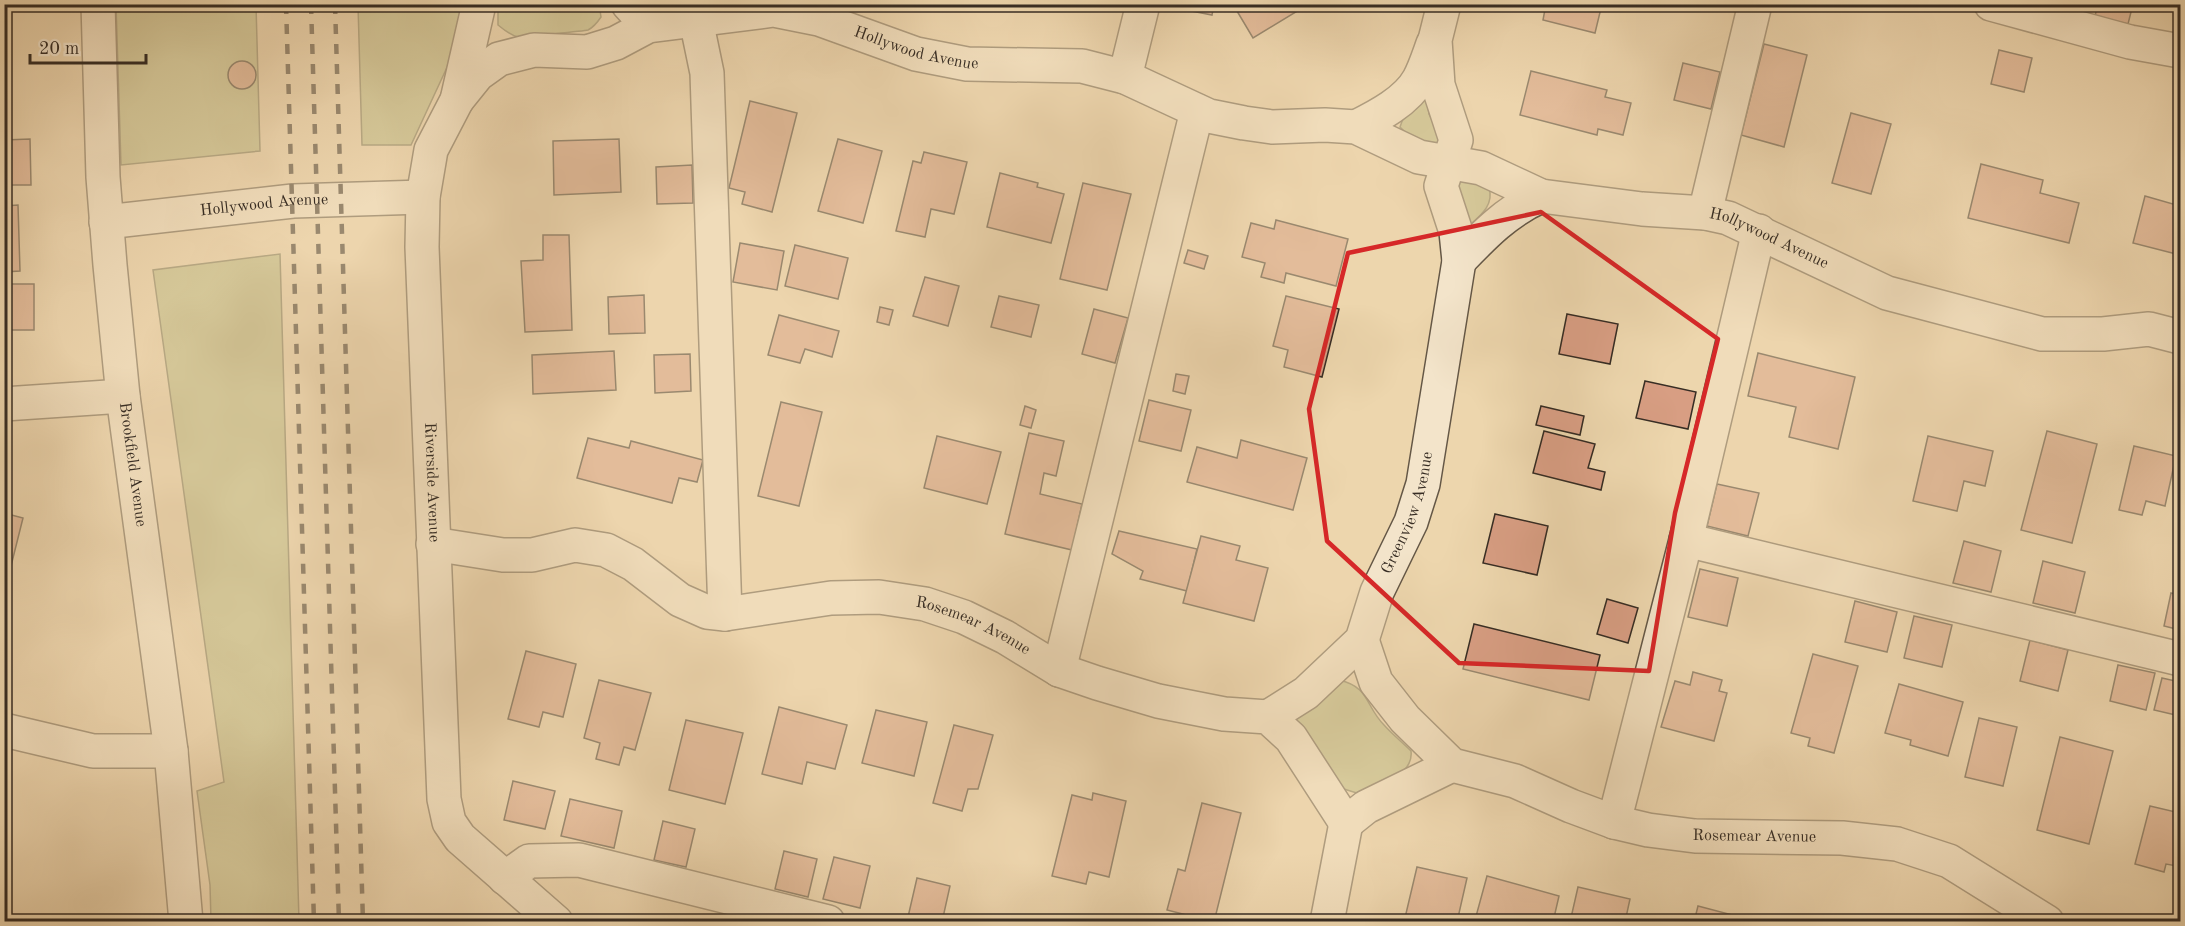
<svg xmlns="http://www.w3.org/2000/svg" width="2185" height="926" font-family="'Old Standard TT',serif">
<rect width="100%" height="100%" fill="#edd6ad"/>
<filter id="stains"><feTurbulence type="fractalNoise" baseFrequency=".00333" numOctaves="4"/><feColorMatrix values="0 0 0 0 .2 0 0 0 0 .09 0 0 0 0 .02 0 0 0 .5 -.17"/></filter>
<radialGradient id="worn" r=".72"><stop offset=".6" stop-color="#630" stop-opacity="0"/><stop offset="1" stop-color="#630" stop-opacity=".3"/></radialGradient>
<g fill="#bdbd86" stroke="#7a7555" stroke-width="1.5">
<polygon points="116,5 256,5 260,151 121,165"/>
<polygon points="358,5 464,5 449,63 411,145 362,145"/>
<path d="M498 5 599 4 601 17C597 23 594 27 588 30 584 31 523 37 518 37 510 35 504 30 498 25Z"/>
<polygon points="1426,95 1429,114 1443,143 1437,146 1407,134 1400,127 1405,113"/>
<path d="M1456 175 1489 188C1494 204 1482 214 1471 224L1451 180Z"/>
<polygon points="280,254 299,921 211,921 210,885 197,791 224,782 153,270"/>
<path d="M1339 680C1370 687 1365 706 1384 725 1392 734 1402 742 1411 751 1414 775 1381 784 1363 795L1344 789 1334 780 1298 727 1296 718Z"/>
</g>
<g fill="#d89e83" stroke="#372d24" stroke-width="1.5">
<polygon points="1172,4 1214,4 1212,15 1171,7"/>
<polygon points="1236,4 1309,4 1253,38 1234,6"/>
<polygon points="1546,4 1602,4 1595,33 1543,20"/>
<polygon points="2098,4 2133,4 2128,24 2095,16"/>
<polygon points="1764,44 1807,55 1784,147 1741,135"/>
<polygon points="1999,50 2032,58 2024,92 1991,84"/>
<circle cx="242" cy="75" r="14"/>
<polygon points="1683,63 1720,72 1711,109 1674,100"/>
<polygon points="1531,71 1607,90 1605,97 1631,103 1623,135 1598,129 1597,135 1520,115"/>
<polygon points="750,101 797,113 772,212 742,204 745,192 729,188"/>
<polygon points="1851,113 1891,124 1871,194 1832,183"/>
<polygon points="30,139 31,185 4,185 4,140"/>
<polygon points="619,139 621,192 554,195 553,141"/>
<polygon points="838,139 882,151 863,223 818,211"/>
<polygon points="924,152 967,162 954,214 931,209 925,237 896,231 913,161 921,163"/>
<polygon points="1981,164 2043,180 2040,193 2079,203 2069,243 1968,218"/>
<polygon points="692,165 693,203 657,204 656,167"/>
<polygon points="1000,173 1038,183 1037,187 1064,194 1051,243 987,227"/>
<polygon points="1083,183 1131,194 1107,290 1060,279"/>
<polygon points="2145,196 2180,206 2180,255 2133,243"/>
<polygon points="18,205 20,271 4,272 4,206"/>
<polygon points="1276,220 1348,239 1336,286 1286,273 1284,283 1261,277 1265,263 1242,257 1251,223 1274,229"/>
<polygon points="543,235 569,235 572,330 525,332 521,261 543,260"/>
<polygon points="740,243 784,251 777,290 733,282"/>
<polygon points="795,245 848,258 838,299 785,286"/>
<polygon points="1188,250 1208,256 1204,269 1184,263"/>
<polygon points="925,277 959,286 948,326 913,316"/>
<rect x="4" y="284" width="30" height="46"/>
<polygon points="644,295 645,333 609,334 608,297"/>
<polygon points="999,296 1039,305 1031,337 991,327"/>
<polygon points="1286,296 1339,309 1322,377 1284,367 1288,350 1273,346"/>
<polygon points="880,307 893,310 889,325 877,322"/>
<polygon points="1094,309 1128,318 1115,363 1082,354"/>
<polygon points="1567,314 1618,324 1610,364 1559,354"/>
<polygon points="779,315 839,331 832,357 805,349 800,363 768,355"/>
<polygon points="614,351 616,390 533,394 532,355"/>
<polygon points="1758,353 1855,377 1838,449 1789,437 1796,407 1748,396"/>
<polygon points="690,354 691,391 655,393 654,355"/>
<polygon points="1176,374 1189,376 1185,394 1173,391"/>
<polygon points="1645,381 1696,392 1688,429 1636,418"/>
<polygon points="1149,400 1191,410 1181,451 1139,441"/>
<polygon points="781,402 822,412 799,506 758,496"/>
<polygon points="1025,406 1036,410 1031,428 1020,425"/>
<polygon points="1541,406 1584,416 1580,435 1536,425"/>
<polygon points="1544,431 1595,444 1588,468 1605,472 1601,490 1533,473"/>
<polygon points="2047,431 2097,444 2072,543 2021,530"/>
<polygon points="1029,433 1064,441 1056,476 1044,473 1040,494 1082,504 1072,550 1005,534"/>
<polygon points="937,436 1001,452 987,504 924,488"/>
<polygon points="1928,436 1993,451 1985,486 1964,481 1957,511 1913,501"/>
<polygon points="588,438 629,448 631,441 703,460 697,482 679,478 672,503 577,478"/>
<polygon points="1241,440 1307,458 1293,510 1187,482 1197,447 1237,458"/>
<polygon points="2134,446 2176,456 2165,506 2146,501 2142,515 2119,510"/>
<polygon points="1717,484 1759,493 1748,536 1707,526"/>
<polygon points="4,513 23,518 6,586 4,585"/>
<polygon points="1495,514 1548,526 1537,575 1483,563"/>
<polygon points="1119,531 1197,549 1187,591 1140,579 1143,571 1112,554"/>
<polygon points="1201,536 1240,546 1236,560 1268,568 1254,621 1183,603"/>
<polygon points="1964,541 2001,551 1991,592 1953,583"/>
<polygon points="2043,561 2085,572 2075,613 2033,603"/>
<polygon points="1700,569 1738,578 1727,626 1688,617"/>
<polygon points="2171,593 2180,595 2180,630 2164,626"/>
<polygon points="1607,599 1638,608 1628,643 1597,634"/>
<polygon points="1855,601 1897,612 1887,652 1845,642"/>
<polygon points="1914,616 1952,625 1942,667 1904,658"/>
<polygon points="1474,624 1600,655 1589,700 1463,669"/>
<polygon points="2030,640 2068,650 2058,691 2020,681"/>
<polygon points="526,651 576,664 563,717 543,712 539,727 508,719"/>
<polygon points="1813,654 1858,666 1834,753 1808,746 1810,738 1791,733"/>
<polygon points="2118,665 2155,673 2146,710 2110,701"/>
<polygon points="1693,672 1722,680 1719,691 1727,693 1714,741 1661,727 1675,681 1690,685"/>
<polygon points="2162,678 2180,682 2180,716 2154,710"/>
<polygon points="599,680 651,693 635,750 624,747 619,765 596,759 600,743 584,738"/>
<polygon points="1899,684 1963,702 1948,756 1910,745 1911,740 1885,733"/>
<polygon points="779,707 847,725 835,769 807,762 802,784 762,774"/>
<polygon points="876,710 927,722 914,776 862,763"/>
<polygon points="1979,718 2017,727 2003,786 1965,777"/>
<polygon points="686,720 743,733 725,804 669,790"/>
<polygon points="954,725 993,735 978,789 968,789 962,811 933,803"/>
<polygon points="2060,737 2113,751 2089,844 2037,830"/>
<polygon points="513,781 555,791 545,829 504,820"/>
<polygon points="1093,793 1126,801 1109,877 1089,872 1086,884 1052,876 1072,795 1092,800"/>
<polygon points="570,799 622,811 614,848 561,836"/>
<polygon points="1202,803 1241,813 1214,922 1167,910 1178,869 1185,871"/>
<polygon points="2150,806 2180,813 2180,853 2177,866 2166,864 2164,872 2135,864"/>
<polygon points="663,821 695,829 686,867 654,860"/>
<polygon points="784,851 817,859 808,897 775,889"/>
<polygon points="834,857 870,866 860,908 823,899"/>
<polygon points="1417,867 1467,878 1457,922 1404,922"/>
<polygon points="1487,876 1559,896 1553,922 1475,920"/>
<polygon points="917,878 950,886 942,922 908,917"/>
<polygon points="1578,887 1630,899 1625,922 1570,922"/>
<polygon points="1698,906 1740,917 1739,922 1694,922"/>
<polygon points="1749,915 1775,922 1747,922"/>
</g>
<g fill="none" stroke-linecap="round" stroke-linejoin="round">
<defs>
<g id="minor">
<path id="s1" d="M98 4 103 177 110 265 123 396 171 751 186 922"/>
<path id="s2" d="M479 4 457 100 431 150 423 197 422 247 444 799 449 822 460 838 556 922"/>
<polyline points="628,4 648,26"/>
<polyline points="1991,4 2130,42 2180,51"/>
<polyline points="696,20 707,73 725,614"/>
<polyline points="1125,77 1143,4"/>
<path id="s3" d="M457 100 478 74 499 59 534 50 587 52 616 43 648 26 774 10 819 19 916 54 967 64 1082 66 1125 77 1209 116 1244 123 1272 127 1325 125 1356 127 1419 157 1481 168 1541 196 1642 209 1705 213 1728 218 1887 293 2042 334H2103L2149 329 2180 337"/>
<path d="M1356 127C1378 116 1407 101 1419 79 1425 68 1429 55 1433 44"/>
<polyline points="1705,213 1755,4"/>
<path id="s4" d="M106 222 293 201 423 197"/>
<path d="M1459 261C1484 235 1507 211 1541 196"/>
<polyline points="4,404 123,396"/>
<polyline points="1686,540 2180,659"/>
<path id="s5" d="M433 544 503 555H532L575 545 606 550 633 564 680 600 707 612 725 614 831 598 879 597 925 604 964 617 1005 637 1059 670 1097 683 1158 701 1224 714 1268 717 1291 738 1346 823 1366 807 1452 765"/>
<path id="s6" d="M1362 640 1376 682 1405 719 1452 765 1515 781 1571 806 1614 822 1648 830 1695 836 1842 838 1897 844 1949 861 2047 922"/>
<polyline points="1059,670 1197,111"/>
<path id="s7" d="M1268 717 1306 693 1362 640 1377 592 1411 522 1423 484 1459 261 1456 232 1441 186 1456 140 1438 85 1435 40 1444 4"/>
<polyline points="4,730 93,751 171,751"/>
<polyline points="1614,822 1686,540 1759,231"/>
<polyline points="505,878 529,861 579,860 828,922"/>
<polyline points="1327,922 1346,823"/>
</g>
</defs>
<use href="#minor" stroke="#645746" stroke-width="36"/>
<use href="#minor" stroke="#f3e4ca" stroke-width="33"/>
<g stroke="#372d24" stroke-width="4.5" stroke-dasharray="10 10" stroke-linecap="butt">
<polyline points="286,4 314,922"/>
<polyline points="311,4 339,922"/>
<polyline points="335,4 363,922"/>
</g>
</g>
<path d="M0 0H2185V926H0ZM1541 212 1718 339 1675 513 1649 671 1459 663 1327 541 1309 409 1348 253Z" fill="#edd6ad" fill-opacity=".55" fill-rule="evenodd"/>
<path fill="none" stroke="#d62828" stroke-width="4.5" stroke-linejoin="round" d="M1541 212 1718 339 1675 513 1649 671 1459 663 1327 541 1309 409 1348 253Z"/>
<g text-anchor="middle" dominant-baseline="central" stroke-width="4.5" stroke-linejoin="round" paint-order="stroke">
<g font-size="16" fill="#372d24" stroke="#f3e4ca">
<text stroke="none"><textPath href="#s3" startOffset="490">Hollywood Avenue</textPath></text>
<text stroke="none"><textPath href="#s4" startOffset="159">Hollywood Avenue</textPath></text>
<text stroke="none"><textPath href="#s3" startOffset="1376">Hollywood Avenue</textPath></text>
<text stroke="none"><textPath href="#s1" startOffset="462">Brookfield Avenue</textPath></text>
<text stroke="none"><textPath href="#s2" startOffset="488">Riverside Avenue</textPath></text>
<text stroke="none"><textPath href="#s7" startOffset="258">Greenview Avenue</textPath></text>
<text stroke="none"><textPath href="#s5" startOffset="567">Rosemear Avenue</textPath></text>
<text stroke="none"><textPath href="#s6" startOffset="471">Rosemear Avenue</textPath></text>
</g>
</g>
<rect width="2185" height="926" fill="none" stroke="#edd6ad" stroke-width="24"/>
<rect x="6" y="6" width="2173" height="914" fill="none" stroke="#372d24" stroke-width="3"/>
<rect x="12" y="12" width="2161" height="902" fill="none" stroke="#372d24" stroke-width="1.5"/>
<path d="M30 54v9h116v-9" fill="none" stroke="#372d24" stroke-width="3"/>
<text x="39" y="54" font-size="18" fill="#372d24" stroke="#f3e4ca" stroke-width="4.5" paint-order="stroke">20 m</text>
<rect width="100%" height="100%" filter="url(#stains)"/>
<rect width="100%" height="100%" fill="url(#worn)"/>
</svg>
